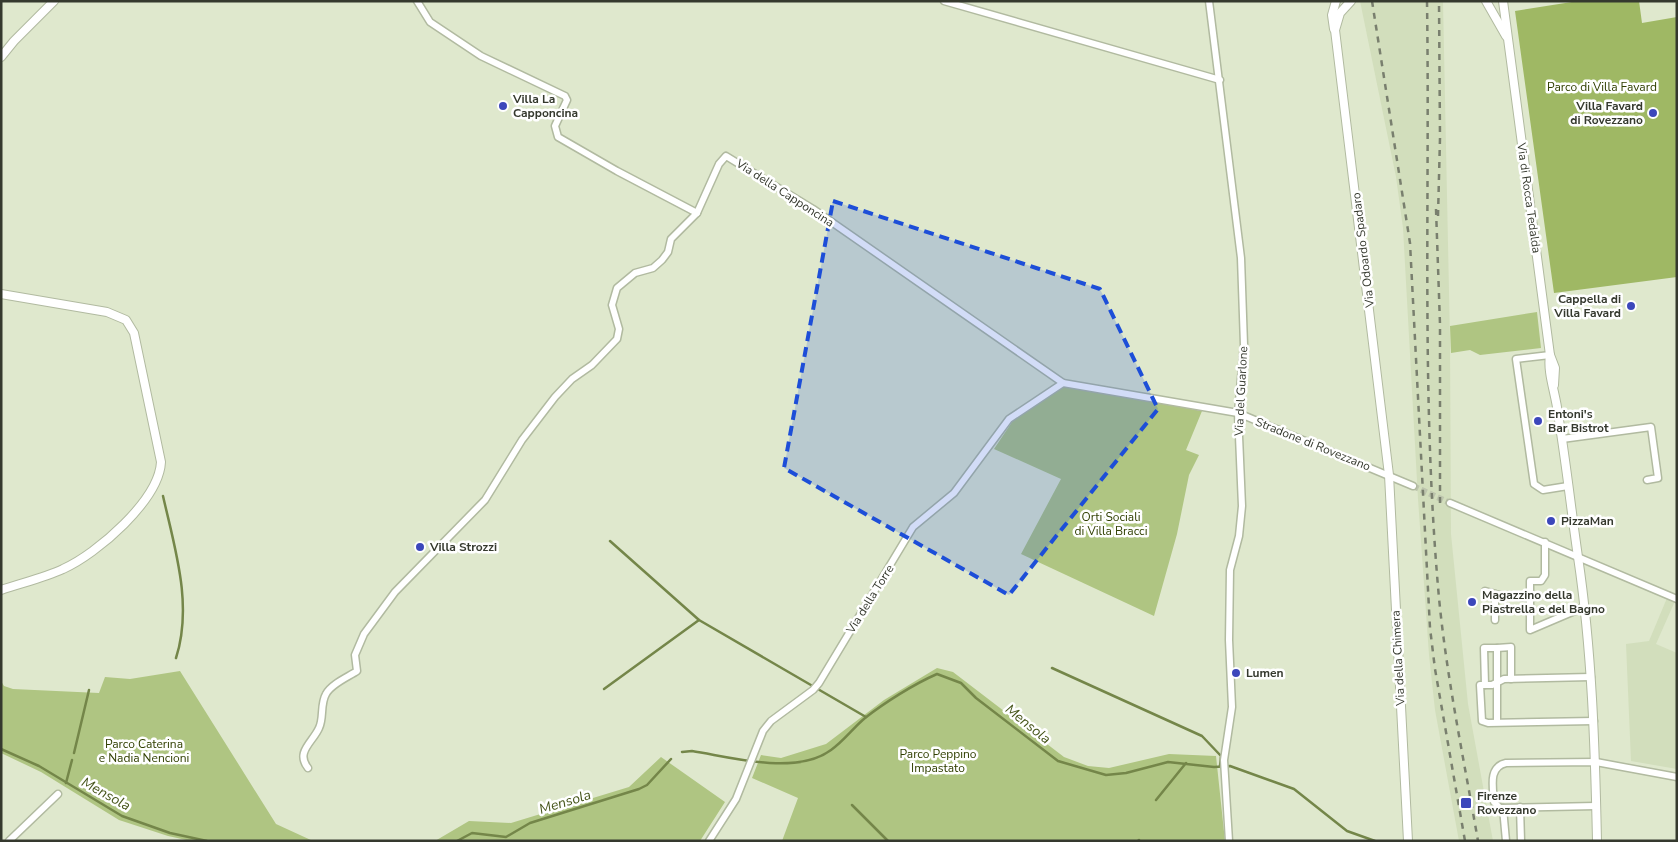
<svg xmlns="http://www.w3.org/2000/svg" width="1678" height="842" font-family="'Nunito Sans',sans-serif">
<rect width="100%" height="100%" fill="#dfe8cd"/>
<g fill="#d2debc">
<polygon points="1360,1 1443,1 1450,340 1451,534 1468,704 1493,841 1459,841 1435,710 1429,655 1418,499 1403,228 1396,177"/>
<polygon points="1667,598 1675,601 1656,644 1677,653 1677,769 1631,761 1626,644 1649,641"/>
</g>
<g fill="#afc582">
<polygon points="1537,312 1541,348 1480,355 1470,350 1451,353 1450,326"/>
<polygon points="1064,386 1202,411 1186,450 1199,455 1189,475 1177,534 1154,616 1021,554 1061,479 994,449 1014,419"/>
<polygon points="937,668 953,672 1064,757 1088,766 1109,768 1169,754 1216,756 1225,841 782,841 798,798 752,778 761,755 781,758 826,744 884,700"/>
<polygon points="180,671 276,824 313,841 191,841 168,836 119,820 41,772 1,753 1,681 4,686 13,689 99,693 105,677 130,679"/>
<polygon points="661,757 725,802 700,841 435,841 469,821 511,823 629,787"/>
</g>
<polygon fill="#9fb864" points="1578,1 1639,1 1642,23 1677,17 1677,277 1554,293 1515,11"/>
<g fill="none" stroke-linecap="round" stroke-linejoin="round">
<g stroke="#748649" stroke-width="2.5">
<path d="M163 496C175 549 193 605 176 658"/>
<polyline points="610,541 699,620 866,717"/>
<polyline points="1052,668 1202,736 1221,756 1220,766"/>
<polyline points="604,689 699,620"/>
<polyline points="1,749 39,766 122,816 170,833 207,841"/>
<path d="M682 752 692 751C731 757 796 776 831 750 844 741 853 728 865 718 884 703 914 684 937 674L961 683 976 698 1058 761 1106 775 1126 773 1168 762 1214 767 1230 766 1294 789 1347 831 1375 841"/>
<polyline points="74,753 89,690"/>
<polyline points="66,783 72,760"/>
<polyline points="1156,800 1186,763"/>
<polyline points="852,805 888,841"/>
<polyline points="457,841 472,833 506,837 530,823 639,789 647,785 671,759"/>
<polyline points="1138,841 1139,840"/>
</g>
<polyline stroke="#bdc5ad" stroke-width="6" stroke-dasharray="6 3" stroke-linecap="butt" points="1413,486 1450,503"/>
<defs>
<g id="minor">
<polyline points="417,1 430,22 481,56 565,96 567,100 555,126 558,137 617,171 697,213"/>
<polyline points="944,1 1220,80"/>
<polyline points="1209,1 1241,258 1244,345 1238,413 1242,506 1239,536 1230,570 1229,640 1232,707 1224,760 1229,841"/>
<polyline points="1550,355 1516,359 1534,484 1543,490 1568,486"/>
<polyline points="1562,439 1651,427 1658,478 1647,480"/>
<polyline points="1450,503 1677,599"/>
<polyline points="1545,542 1545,575 1541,581 1530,581 1530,630 1584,607"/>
<polyline points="1485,591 1499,595 1530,598"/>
<polyline points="1495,620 1495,594"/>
<polyline points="1497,648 1511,647 1511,679"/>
<polyline points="1591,677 1504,679 1492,685 1480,685 1482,721 1488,723 1594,721"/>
<polyline points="1485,685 1484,648 1497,648 1497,722"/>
<path d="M308 768C295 752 313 742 319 728 324 718 320 704 326 694 331 684 348 677 357 671L355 655 364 634 395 592 485 500 522 440 555 397 572 379 592 365 617 339 619 329 612 305 617 288 635 273 653 268 662 260 668 252 671 239 697 213 719 164 726 156 813 209 1063 383 1238 413 1413 486"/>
<path d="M1596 806 1500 808 1494 802C1493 787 1488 767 1506 763L1596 762 1677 777"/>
<polyline points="1520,807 1521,841"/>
<polyline points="1503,808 1506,841"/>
<polyline points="9,841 58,794"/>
<polyline points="709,841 736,799 763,731 771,721 813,690 819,683 913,527 954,493 1009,419 1063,383"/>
</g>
<g id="tertiary">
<polyline points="1351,1 1340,13 1335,30 1389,475 1408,841"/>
<polyline points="1486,1 1506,36"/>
<path d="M1503 1 1550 355C1547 373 1556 394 1558 414 1566 461 1571 509 1578 557 1592 651 1595 746 1597 841"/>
<polyline points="1334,29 1332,15 1336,1"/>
<polyline points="1,57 14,41 54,1"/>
<path d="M1 294 107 312 126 320 134 333 161 462C159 500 97 554 63 569 44 578 21 583 1 590"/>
<polyline points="1550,355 1555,368 1554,385"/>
</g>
</defs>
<use href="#minor" stroke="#b1baa0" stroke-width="9"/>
<use href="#tertiary" stroke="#b1baa0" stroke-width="10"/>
<use href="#minor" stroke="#fff" stroke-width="6"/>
<use href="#tertiary" stroke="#fff" stroke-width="8"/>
<g stroke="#797f6e" stroke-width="2.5" stroke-dasharray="6 6" stroke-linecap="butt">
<polyline points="1372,1 1410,243 1430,628 1435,669 1465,841"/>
<path d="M1427 1C1430 200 1421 400 1439 598 1447 680 1464 760 1478 841"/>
<polyline points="1436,209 1440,324 1440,507"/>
<polyline points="1438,216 1440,138 1439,1"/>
</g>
</g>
<path fill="#1d4ed8" fill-opacity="0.2" stroke="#1d4ed8" stroke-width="4" stroke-dasharray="10 6" stroke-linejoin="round" d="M833 201 1100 289 1158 409 1009 595 784 468Z"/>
<g fill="#3c47bb" stroke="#fff" stroke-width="2">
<circle cx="503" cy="106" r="5"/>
<circle cx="1653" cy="113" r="5"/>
<circle cx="1631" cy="306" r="5"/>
<circle cx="1538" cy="421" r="5"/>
<circle cx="1551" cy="521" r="5"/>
<circle cx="420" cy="547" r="5"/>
<circle cx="1472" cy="602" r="5"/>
<circle cx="1236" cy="673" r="5"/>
<rect x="1460" y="797" width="12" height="12" rx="2.5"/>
</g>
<g text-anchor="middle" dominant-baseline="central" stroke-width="5" stroke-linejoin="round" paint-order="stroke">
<g font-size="12" fill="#303f00" stroke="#fff">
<text x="1602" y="87">Parco di Villa Favard</text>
<text x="1111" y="517">Orti Sociali<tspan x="1111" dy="14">di Villa Bracci</tspan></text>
<text x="144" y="744">Parco Caterina<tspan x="144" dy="14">e Nadia Nencioni</tspan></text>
<text x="938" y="754">Parco Peppino<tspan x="938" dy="14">Impastato</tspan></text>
</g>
<g font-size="12" font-weight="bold" fill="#35392e" stroke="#fff" text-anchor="start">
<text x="513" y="99">Villa La<tspan x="513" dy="14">Capponcina</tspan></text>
<text x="1643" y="106" text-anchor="end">Villa Favard<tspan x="1643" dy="14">di Rovezzano</tspan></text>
<text x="1621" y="299" text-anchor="end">Cappella di<tspan x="1621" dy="14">Villa Favard</tspan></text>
<text x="1548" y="414">Entoni's<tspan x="1548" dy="14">Bar Bistrot</tspan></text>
<text x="1561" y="521">PizzaMan</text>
<text x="430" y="547">Villa Strozzi</text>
<text x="1482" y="595">Magazzino della<tspan x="1482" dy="14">Piastrella e del Bagno</tspan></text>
<text x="1246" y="673">Lumen</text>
<text x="1477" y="796">Firenze<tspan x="1477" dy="14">Rovezzano</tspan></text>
</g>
<g font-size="12" fill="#35392e" stroke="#fff">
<text transform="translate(785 193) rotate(33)">Via della Capponcina</text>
<text transform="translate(1529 198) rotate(82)">Via di Rocca Tedalda</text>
<text transform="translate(1363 250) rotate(-97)">Via Odoardo Spadaro</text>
<text transform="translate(1241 391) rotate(-87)">Via del Guarlone</text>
<text transform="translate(1313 444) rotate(22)">Stradone di Rovezzano</text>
<text transform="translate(870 599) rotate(-58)">Via della Torre</text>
<text transform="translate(1398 658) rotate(-93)">Via della Chimera</text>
</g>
<g font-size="14" font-style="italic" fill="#455419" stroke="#fff">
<text transform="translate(1028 724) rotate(39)">Mensola</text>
<text transform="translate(106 794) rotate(29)">Mensola</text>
<text transform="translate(565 802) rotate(-17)">Mensola</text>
</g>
</g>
<rect width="1678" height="842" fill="none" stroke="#35392e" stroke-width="5"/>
</svg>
